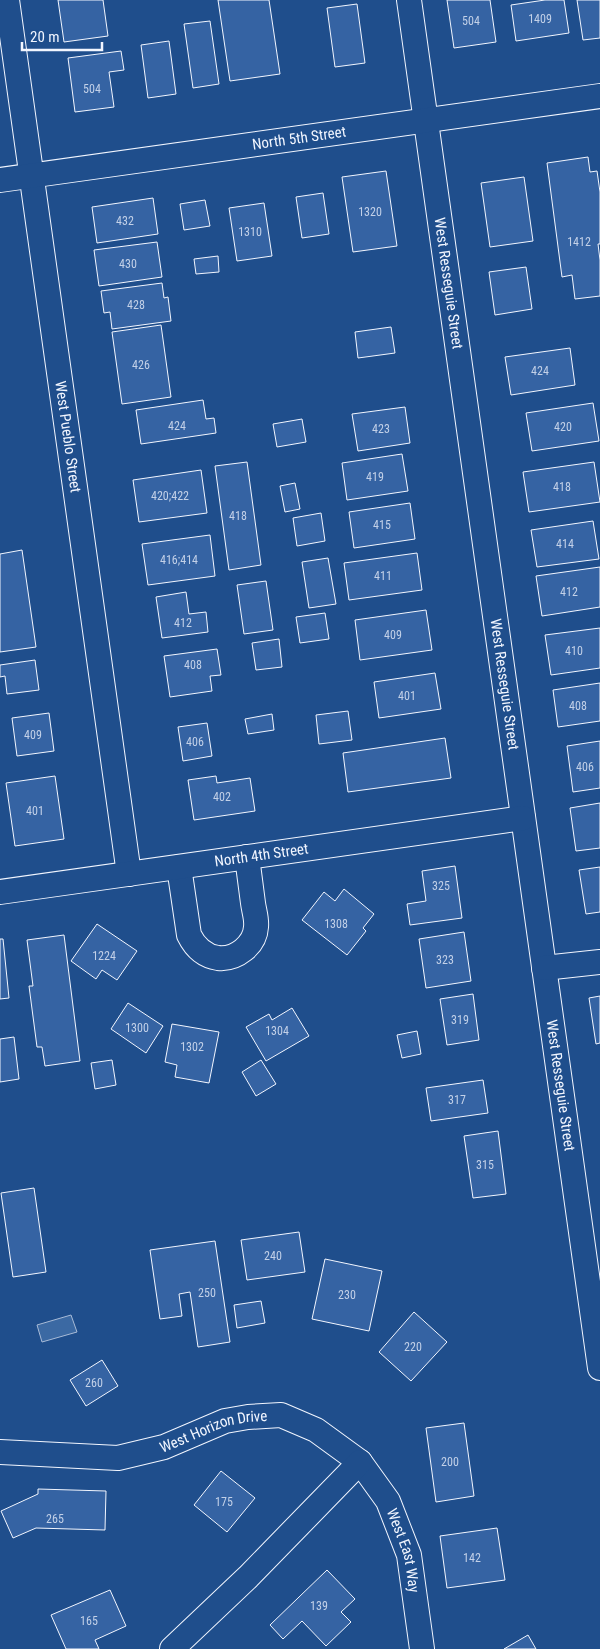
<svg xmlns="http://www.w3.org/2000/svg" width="600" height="1649" font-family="'Roboto Condensed',sans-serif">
<rect width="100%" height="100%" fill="#1f4e8c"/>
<polygon fill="#3b69a3" stroke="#a8bbd7" points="71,1315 77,1332 42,1342 37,1325"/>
<g fill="#3563a3" stroke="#f2f6ff">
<polygon points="58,0 103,0 108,36 64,42"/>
<polygon points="218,0 269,0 280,74 230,81"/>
<polygon points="447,0 490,0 496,42 454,48"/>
<polygon points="545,0 564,0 569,33 516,41 511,5"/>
<polygon points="577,0 600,0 600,38 583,40"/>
<polygon points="357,4 365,63 335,67 327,8"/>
<polygon points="210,21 219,84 193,88 184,24"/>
<polygon points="169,41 176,94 148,98 141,45"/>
<polygon points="121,51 124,70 109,72 114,107 75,112 68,58"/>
<polygon points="588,157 590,172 597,171 600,192 600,244 598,244 600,260 600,296 575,299 572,275 562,277 547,163"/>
<polygon points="386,171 397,246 353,252 342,177"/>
<polygon points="524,177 533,241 490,247 481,183"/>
<polygon points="323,193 329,234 302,238 296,197"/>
<polygon points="153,198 158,234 97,243 92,207"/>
<polygon points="205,200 210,226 184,230 180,204"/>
<polygon points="264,203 272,256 237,261 229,208"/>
<polygon points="157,242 162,277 99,286 94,250"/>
<polygon points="218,256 219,272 196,274 194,259"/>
<polygon points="526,267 532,309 495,315 489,272"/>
<polygon points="162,283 164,298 168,297 171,321 112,329 110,312 104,313 101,291"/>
<polygon points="161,325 171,397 122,404 112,332"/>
<polygon points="391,327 395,353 358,358 355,332"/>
<polygon points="570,348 575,385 511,395 505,357"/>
<polygon points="203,400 206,419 214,418 216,433 141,444 136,410"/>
<polygon points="593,403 599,441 532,451 526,413"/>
<polygon points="405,407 410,443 358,451 352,414"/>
<polygon points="302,419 306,442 277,447 273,424"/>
<polygon points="402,454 408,491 347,500 342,463"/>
<polygon points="247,462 261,565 229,570 215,466"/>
<polygon points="594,462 600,502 529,512 523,472"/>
<polygon points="201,470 207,513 139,522 133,480"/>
<polygon points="295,483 300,509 285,512 280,486"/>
<polygon points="410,503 415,539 354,548 349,512"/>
<polygon points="321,513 325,541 297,546 293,518"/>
<polygon points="593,521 599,559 537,567 531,530"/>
<polygon points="210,535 215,576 148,585 142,544"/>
<polygon points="22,550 36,647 0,652 0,554"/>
<polygon points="417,553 422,590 349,600 344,563"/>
<polygon points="328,558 336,604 309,608 302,562"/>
<polygon points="600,567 600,607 542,616 536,576"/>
<polygon points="266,581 273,630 244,634 237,585"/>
<polygon points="186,592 189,614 206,612 208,632 162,638 156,597"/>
<polygon points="426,610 432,650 360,660 355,620"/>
<polygon points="325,613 329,639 300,643 296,617"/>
<polygon points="600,628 600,668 551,675 545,635"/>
<polygon points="279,639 282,667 256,670 252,643"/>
<polygon points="217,649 221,675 210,676 212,691 170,697 164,656"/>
<polygon points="35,660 39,690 7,694 5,676 0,677 0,665"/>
<polygon points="435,673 441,709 379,718 374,682"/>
<polygon points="600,683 600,721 558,727 553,690"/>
<polygon points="348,711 352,740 319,744 316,715"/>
<polygon points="49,713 54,751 17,756 12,718"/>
<polygon points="272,714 274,730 248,734 245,719"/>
<polygon points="207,723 212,756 183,761 178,727"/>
<polygon points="445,738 451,778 348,792 343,753"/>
<polygon points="600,741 600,788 573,792 567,746"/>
<polygon points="55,776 64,839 15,846 6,783"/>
<polygon points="216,776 217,783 250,778 255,811 194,820 188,780"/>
<polygon points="600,803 600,848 576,851 570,808"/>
<polygon points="455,866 462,918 410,925 407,904 426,901 422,871"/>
<polygon points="600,867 600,912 586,914 579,870"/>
<polygon points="344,889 374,914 363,928 366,931 347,955 302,920 324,892 335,901"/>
<polygon points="97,924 137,951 117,980 102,970 96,979 71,961"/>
<polygon points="464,932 471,981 426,988 419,939"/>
<polygon points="64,935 80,1061 45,1066 42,1047 37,1047 29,986 33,986 27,940"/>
<polygon points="0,939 3,939 9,998 0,999"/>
<polygon points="473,994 479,1040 447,1045 440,999"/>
<polygon points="600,996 600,1043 596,1044 589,998"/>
<polygon points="128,1003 163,1026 146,1053 111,1029"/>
<polygon points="292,1008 309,1036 266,1061 246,1027 269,1014 272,1020"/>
<polygon points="172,1024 219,1032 209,1083 175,1077 177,1065 165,1062"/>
<polygon points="417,1031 421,1054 402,1058 397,1035"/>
<polygon points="14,1037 19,1079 0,1082 0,1039"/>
<polygon points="112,1060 116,1085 95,1089 91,1063"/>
<polygon points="261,1060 276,1084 256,1096 242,1072"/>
<polygon points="483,1080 488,1113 431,1121 426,1088"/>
<polygon points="498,1131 506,1194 473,1198 464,1136"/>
<polygon points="34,1188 46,1272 13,1277 1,1193"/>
<polygon points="299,1232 305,1272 247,1280 241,1240"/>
<polygon points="215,1241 230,1342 198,1347 190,1292 179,1294 182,1316 160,1319 150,1250"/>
<polygon points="325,1259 382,1271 369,1331 312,1319"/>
<polygon points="261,1301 265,1323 237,1328 234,1305"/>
<polygon points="414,1312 447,1342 411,1381 379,1352"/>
<polygon points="102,1360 118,1386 86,1406 70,1380"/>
<polygon points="464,1423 474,1496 436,1502 426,1428"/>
<polygon points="221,1471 255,1498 227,1532 194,1505"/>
<polygon points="38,1489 106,1491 105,1530 36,1528 13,1538 1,1511 38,1494"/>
<polygon points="497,1528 505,1580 447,1588 440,1536"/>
<polygon points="327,1570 355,1599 341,1612 351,1622 326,1646 302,1621 283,1639 270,1625"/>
<polygon points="110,1590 126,1626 95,1640 99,1649 66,1649 51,1615"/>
<polygon points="528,1635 536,1649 504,1649"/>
</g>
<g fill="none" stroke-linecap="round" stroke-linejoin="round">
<defs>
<g id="street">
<path id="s1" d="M7 0 129 874"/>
<path id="s2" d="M409 0 600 1368"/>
<path id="s3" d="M0 180 600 96"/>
<path d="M179 867 189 935C195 947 204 956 218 958 236 960 255 945 256 927 257 919 254 911 253 903 251 888 249 872 247 857"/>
<path id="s4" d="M0 892 523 818"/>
<polyline points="544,968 600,962"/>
<path id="s5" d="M0 1452 118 1458 164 1447 225 1421 248 1417 281 1415 316 1430 360 1462 388 1501 409 1555 422 1649"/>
<polyline points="172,1649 248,1577 360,1462"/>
</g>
</defs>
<use href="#street" stroke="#f2f6ff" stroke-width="26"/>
<use href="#street" stroke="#1f4e8c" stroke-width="24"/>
</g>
<g text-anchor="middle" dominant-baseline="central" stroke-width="4" stroke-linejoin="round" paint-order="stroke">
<g font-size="12" fill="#c3d1e8">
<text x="540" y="19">1409</text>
<text x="471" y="21">504</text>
<text x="92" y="89">504</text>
<text x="370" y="212">1320</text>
<text x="125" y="221">432</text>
<text x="250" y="232">1310</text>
<text x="579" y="242">1412</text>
<text x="128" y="264">430</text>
<text x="136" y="305">428</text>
<text x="141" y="365">426</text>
<text x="540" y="371">424</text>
<text x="177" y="426">424</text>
<text x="563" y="427">420</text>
<text x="381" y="429">423</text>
<text x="375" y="477">419</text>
<text x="562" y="487">418</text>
<text x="170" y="496">420;422</text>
<text x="238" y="516">418</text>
<text x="382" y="525">415</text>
<text x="565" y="544">414</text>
<text x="179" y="560">416;414</text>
<text x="383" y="576">411</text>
<text x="569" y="592">412</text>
<text x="183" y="623">412</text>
<text x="393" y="635">409</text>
<text x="574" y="651">410</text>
<text x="193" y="665">408</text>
<text x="407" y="696">401</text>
<text x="578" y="706">408</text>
<text x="33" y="735">409</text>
<text x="195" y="742">406</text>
<text x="585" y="767">406</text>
<text x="222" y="797">402</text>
<text x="35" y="811">401</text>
<text x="441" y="886">325</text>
<text x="336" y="924">1308</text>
<text x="104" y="956">1224</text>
<text x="445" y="960">323</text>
<text x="460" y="1020">319</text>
<text x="137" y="1028">1300</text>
<text x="277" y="1031">1304</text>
<text x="192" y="1047">1302</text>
<text x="457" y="1100">317</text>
<text x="485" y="1165">315</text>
<text x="273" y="1256">240</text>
<text x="207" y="1293">250</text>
<text x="347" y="1295">230</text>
<text x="413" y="1347">220</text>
<text x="94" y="1383">260</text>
<text x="450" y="1462">200</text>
<text x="224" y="1502">175</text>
<text x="55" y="1519">265</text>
<text x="472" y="1558">142</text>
<text x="319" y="1606">139</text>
<text x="89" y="1621">165</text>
</g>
<g font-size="15" fill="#f2f6ff" stroke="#1f4e8c">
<text stroke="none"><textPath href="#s3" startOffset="302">North 5th Street</textPath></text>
<text stroke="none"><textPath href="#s2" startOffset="286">West Resseguie Street</textPath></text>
<text stroke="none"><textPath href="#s1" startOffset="441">West Pueblo Street</textPath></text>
<text stroke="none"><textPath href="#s2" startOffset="691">West Resseguie Street</textPath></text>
<text stroke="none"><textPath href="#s4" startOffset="264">North 4th Street</textPath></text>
<text stroke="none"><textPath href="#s2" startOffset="1096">West Resseguie Street</textPath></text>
<text stroke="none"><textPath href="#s5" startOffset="218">West Horizon Drive</textPath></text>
<text stroke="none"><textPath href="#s5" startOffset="481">West East Way</textPath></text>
</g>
</g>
<path d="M22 42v8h80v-8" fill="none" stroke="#f2f6ff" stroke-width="2.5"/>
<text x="30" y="42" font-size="15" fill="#f2f6ff" stroke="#1f4e8c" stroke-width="4" paint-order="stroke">20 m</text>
</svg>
